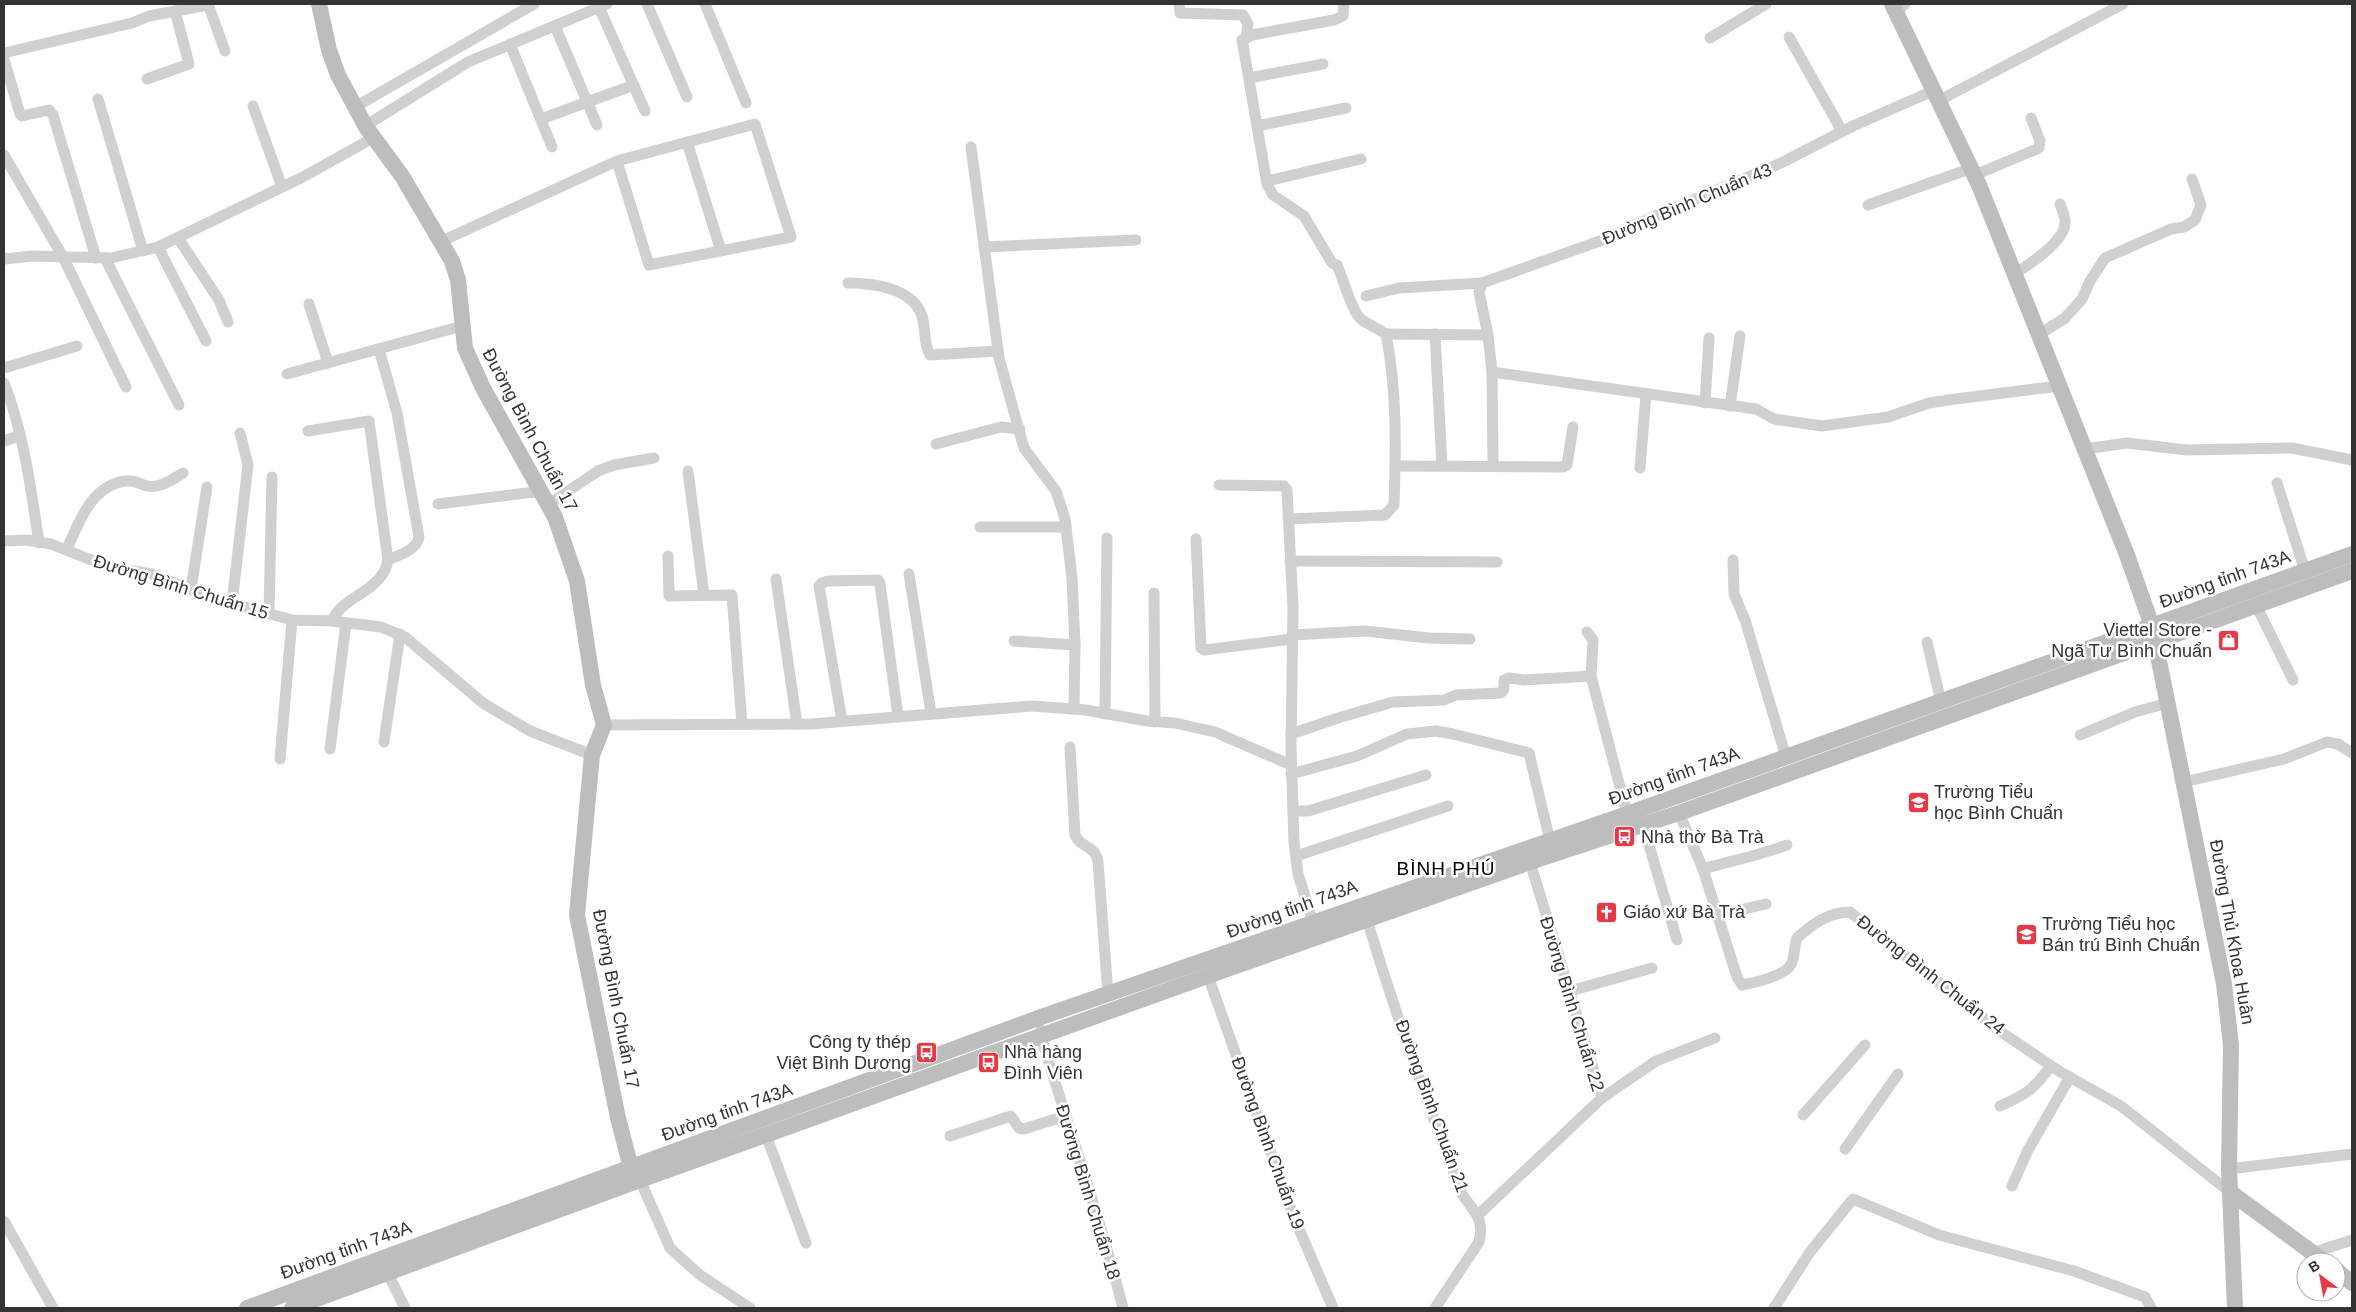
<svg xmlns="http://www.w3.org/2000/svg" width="2356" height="1312" font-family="Helvetica,sans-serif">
<rect width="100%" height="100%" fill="#fff"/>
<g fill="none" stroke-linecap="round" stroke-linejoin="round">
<g stroke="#d0d0d0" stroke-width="11">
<polyline points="208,4 225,51"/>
<polyline points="647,4 687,97"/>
<polyline points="705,4 746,103"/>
<polyline points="1179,4 1180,13 1243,15 1248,24 1246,38"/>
<polyline points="599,7 645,111"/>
<polyline points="1896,12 1905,4"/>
<polyline points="555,26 597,125"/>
<polyline points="1789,37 1842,131"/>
<polyline points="1710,38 1766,4"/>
<polyline points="510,44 552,147"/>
<polyline points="4,53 132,23 149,16 208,5"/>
<polyline points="4,59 20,114 22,116 49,110 53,115 96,258"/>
<polyline points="1249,78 1323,64"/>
<polyline points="147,79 189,64 175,11"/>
<polyline points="98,99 143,251"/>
<polyline points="1940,100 2123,4"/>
<polyline points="253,106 282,187"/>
<polyline points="355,107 534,4"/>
<polyline points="541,119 634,85"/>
<polyline points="365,126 468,62 607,4"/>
<polyline points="1257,126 1346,108"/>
<polyline points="687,142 721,251"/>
<polyline points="971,147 999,358 1024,448 1056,491 1065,519 1072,578 1075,645 1074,709"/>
<polyline points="4,155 63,257 126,387"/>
<polyline points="1975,175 2039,148 2040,141 2031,118"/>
<polyline points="1267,181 1361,159"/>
<polyline points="1868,205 1972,168"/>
<polyline points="178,238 219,300 228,322"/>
<polyline points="442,241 617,161 755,124 791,237 649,265 617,161"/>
<polyline points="158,247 206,341"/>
<polyline points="984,247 1136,240"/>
<polyline points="105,258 179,405"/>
<polyline points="4,259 32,256 111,258 158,247 301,178 373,138"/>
<path d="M2015 273C2029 265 2065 241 2065 223 2066 218 2062 210 2060 204"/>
<path d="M848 283C873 283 913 288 922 316 926 329 923 343 930 355L998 351"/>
<polyline points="1366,296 1399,288 1482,283"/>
<polyline points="309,304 328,363"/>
<polyline points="1386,334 1488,335 1492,372 1756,409 1774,419 1822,426 1888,417 1929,403 1948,400 2059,386"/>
<polyline points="1435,334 1442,466"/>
<polyline points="2040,334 2065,318 2082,299 2090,281 2105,258 2171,229 2184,227 2195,220 2201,205 2192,179"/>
<polyline points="1488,335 1479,292 1482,283 1611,237 1639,223 1781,163 1853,126 1935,90"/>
<path d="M379 349 397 413 419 537C417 550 399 555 388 560"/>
<polyline points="4,368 77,346"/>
<polyline points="1492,372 1493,466"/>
<polyline points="287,374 462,326"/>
<path d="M4 383C24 433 31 490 39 543"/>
<polyline points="1705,403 1709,338"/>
<polyline points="1730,406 1740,336"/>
<path d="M308 431 369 421 388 560C387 565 385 571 382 575 369 594 340 600 332 621"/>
<polyline points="4,441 19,436"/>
<polyline points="936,444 1001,427 1020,429"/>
<polyline points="2085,449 2127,443 2187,450 2292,448 2352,460"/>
<polyline points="1395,466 1563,467 1567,465 1573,427"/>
<polyline points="1640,468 1646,395"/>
<polyline points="688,471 704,595"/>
<polyline points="2277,483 2305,571"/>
<polyline points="1219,485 1284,486 1287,490 1293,607 1291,748 1294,842 1298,874 1313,922"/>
<polyline points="438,504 542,491"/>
<polyline points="549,504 598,471 614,465 654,458"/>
<path d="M1288 519 1385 515 1394 505C1396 449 1397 390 1386 334 1378 329 1370 325 1362 320 1352 313 1343 278 1337 265L1332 263 1304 216 1273 195 1267 184 1243 45 1242 40 1252 35 1334 20 1343 16 1344 4"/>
<polyline points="980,527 1066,527"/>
<polyline points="1196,539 1201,648 1204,650 1292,639"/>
<polyline points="4,541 26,540 51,544 109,567 152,574 210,597 292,620 332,621 381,627 405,637 483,703 530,731 592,755"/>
<path d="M67 549C79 522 91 486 125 481 133 479 139 484 147 486 159 489 173 479 183 473"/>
<polyline points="668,556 669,596 732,595 742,724"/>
<polyline points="1733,560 1734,594 1745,620 1786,757"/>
<polyline points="1290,561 1497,562"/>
<polyline points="909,574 931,713"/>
<polyline points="776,579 797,724"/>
<polyline points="191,589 207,487"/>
<polyline points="1154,593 1155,722"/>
<polyline points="232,603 248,465 240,433"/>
<polyline points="2256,605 2293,680"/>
<polyline points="269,614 272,477"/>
<polyline points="1587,632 1593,640 1591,676"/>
<polyline points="1292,635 1365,631 1429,638 1470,639"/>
<polyline points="1014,641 1075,645"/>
<polyline points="1927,642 1941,702"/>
<polyline points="1105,714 1107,538"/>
<polyline points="842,721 819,586 822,583 828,581 878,580 880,584 898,716"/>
<polyline points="604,725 811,724 1032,706 1086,710 1147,721 1175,723 1215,732 1291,765"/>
<polyline points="1291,734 1338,718 1393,702 1444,700 1456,695 1501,693 1504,689 1504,680 1509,678 1524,680 1591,676 1627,814"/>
<polyline points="2080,735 2135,712 2168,703"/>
<polyline points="384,742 400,634"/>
<path d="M1070 747 1075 835C1080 848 1096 845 1098 862L1108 994"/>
<polyline points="330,749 346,623"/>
<polyline points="280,759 292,620"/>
<polyline points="1291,774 1357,756 1407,734 1436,731 1453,734 1529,753 1550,841"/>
<polyline points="2184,782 2284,759 2327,742 2338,744 2352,753"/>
<polyline points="1293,811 1308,811 1426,775"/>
<path d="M1679 813 1703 869 1737 977 1742 985C1754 983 1789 975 1792 962 1795 954 1794 946 1797 938 1812 924 1829 912 1850 912L2001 1032 2059 1071 2121 1106 2230 1192"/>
<polyline points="1643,825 1677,940"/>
<polyline points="1296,856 1448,806"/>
<path d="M1703 869C1731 861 1760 855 1787 845"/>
<polyline points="1718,915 1766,904"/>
<path d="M1367 920C1393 1005 1422 1090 1454 1173 1456 1180 1458 1188 1462 1194 1474 1212 1485 1219 1479 1242L1435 1308"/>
<polyline points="1208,976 1293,1215 1333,1308"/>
<polyline points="1570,991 1652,968"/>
<path d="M1041 1030V1036C1068 1127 1100 1216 1123 1308"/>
<polyline points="1602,1098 1656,1061 1715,1038"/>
<path d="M2000 1106C2027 1094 2033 1090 2051 1066"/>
<polyline points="1803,1115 1865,1045"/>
<polyline points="766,1135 806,1243"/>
<polyline points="950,1136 1011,1116 1019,1128 1024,1129 1065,1116"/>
<polyline points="1845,1149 1898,1074"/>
<polyline points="2229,1169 2352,1154"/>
<polyline points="640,1180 670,1248 700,1275 750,1308"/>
<polyline points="2012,1186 2028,1150 2070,1077"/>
<polyline points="1478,1215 1602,1098 1530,862"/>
<polyline points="4,1221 53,1308"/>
<polyline points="2312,1253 2352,1240"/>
<polyline points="388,1274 405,1308"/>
<polyline points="1774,1308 1810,1252 1853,1199 1939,1235 2074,1271 2145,1297 2151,1308"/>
</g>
<g stroke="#bdbdbd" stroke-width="16">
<polyline points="319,4 329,50 338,75 366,127 402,176 452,261 458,280 465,348 483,388 555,517 577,581 593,685 604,725 592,755 577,915 618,1118 631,1168 636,1175"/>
<polyline points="1892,4 1979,185 2127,555 2152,626 2224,984 2231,1045 2229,1169 2235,1308"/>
<polyline points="2230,1192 2325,1262"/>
<polyline points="2336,1270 2352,1283"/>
<polyline points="247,1308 1041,1017 1627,814 2352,554"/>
<polyline points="292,1308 640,1180 1213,974 1530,862 1679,813 2352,571"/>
</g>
</g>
<defs>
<symbol id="shop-square" viewBox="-11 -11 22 22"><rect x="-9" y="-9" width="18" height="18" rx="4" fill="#e63946" stroke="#fff"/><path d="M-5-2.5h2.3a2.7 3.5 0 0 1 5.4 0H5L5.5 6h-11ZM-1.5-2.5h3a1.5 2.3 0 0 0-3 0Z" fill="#fff"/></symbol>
<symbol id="school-square" viewBox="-11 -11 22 22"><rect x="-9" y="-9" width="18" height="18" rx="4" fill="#e63946" stroke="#fff"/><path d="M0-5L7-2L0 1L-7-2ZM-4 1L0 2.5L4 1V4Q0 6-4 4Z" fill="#fff"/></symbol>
<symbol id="bus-square" viewBox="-11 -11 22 22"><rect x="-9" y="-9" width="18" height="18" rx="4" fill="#e63946" stroke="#fff"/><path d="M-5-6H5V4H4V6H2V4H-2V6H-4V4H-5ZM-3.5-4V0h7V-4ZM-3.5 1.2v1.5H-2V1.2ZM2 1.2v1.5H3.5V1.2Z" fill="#fff"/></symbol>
<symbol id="church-square" viewBox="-11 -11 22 22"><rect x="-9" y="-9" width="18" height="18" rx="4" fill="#e63946" stroke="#fff"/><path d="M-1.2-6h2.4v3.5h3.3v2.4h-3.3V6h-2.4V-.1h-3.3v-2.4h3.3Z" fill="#fff"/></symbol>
</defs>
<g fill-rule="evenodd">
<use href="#shop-square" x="2216" y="628" width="25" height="25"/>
<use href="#school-square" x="1906" y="790" width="25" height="25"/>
<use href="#bus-square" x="1612" y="824" width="25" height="25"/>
<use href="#church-square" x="1594" y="900" width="25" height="25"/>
<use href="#school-square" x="2014" y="922" width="25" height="25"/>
<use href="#bus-square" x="914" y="1040" width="25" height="25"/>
<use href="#bus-square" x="976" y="1050" width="25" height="25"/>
</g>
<g text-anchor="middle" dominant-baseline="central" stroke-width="5" stroke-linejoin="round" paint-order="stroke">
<g font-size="18" fill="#333" stroke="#fff">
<text transform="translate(1687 204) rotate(-23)">Đường Bình Chuẩn 43</text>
<text transform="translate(530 430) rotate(62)">Đường Bình Chuẩn 17</text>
<text transform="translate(2225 579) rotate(-20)">Đường tỉnh 743A</text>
<text transform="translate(181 587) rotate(17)">Đường Bình Chuẩn 15</text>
<text transform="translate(1674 776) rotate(-20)">Đường tỉnh 743A</text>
<text transform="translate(1292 909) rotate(-20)">Đường tỉnh 743A</text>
<text transform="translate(2232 932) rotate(80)">Đường Thủ Khoa Huân</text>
<text transform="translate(1931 975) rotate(38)">Đường Bình Chuẩn 24</text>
<text transform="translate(616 999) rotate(79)">Đường Bình Chuẩn 17</text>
<text transform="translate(1572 1004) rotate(73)">Đường Bình Chuẩn 22</text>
<text transform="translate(1432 1106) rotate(70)">Đường Bình Chuẩn 21</text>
<text transform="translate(727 1112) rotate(-20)">Đường tỉnh 743A</text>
<text transform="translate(1268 1143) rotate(70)">Đường Bình Chuẩn 19</text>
<text transform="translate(1088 1192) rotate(73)">Đường Bình Chuẩn 18</text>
<text transform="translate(346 1250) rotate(-20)">Đường tỉnh 743A</text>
</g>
<g font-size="18" fill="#333" stroke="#fff" text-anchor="start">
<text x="2212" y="630" text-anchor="end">Viettel Store -<tspan x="2212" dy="21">Ngã Tư Bình Chuẩn</tspan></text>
<text x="1934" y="792">Trường Tiểu<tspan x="1934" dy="21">học Bình Chuẩn</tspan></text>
<text x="1641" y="837">Nhà thờ Bà Trà</text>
<text x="1623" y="912">Giáo xứ Bà Trà</text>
<text x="2042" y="924">Trường Tiểu học<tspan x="2042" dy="21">Bán trú Bình Chuẩn</tspan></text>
<text x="911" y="1042" text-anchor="end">Công ty thép<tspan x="911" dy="21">Việt Bình Dương</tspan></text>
<text x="1004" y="1052">Nhà hàng<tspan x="1004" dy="21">Đình Viên</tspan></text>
</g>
<g font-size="19" letter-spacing="1" fill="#000" stroke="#fff">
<text x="1446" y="868">BÌNH PHÚ</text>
</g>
</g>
<rect width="2356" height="1312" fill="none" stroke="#333333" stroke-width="10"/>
<g transform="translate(2321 1277) rotate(328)"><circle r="24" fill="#ffffff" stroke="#adadad"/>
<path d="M0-4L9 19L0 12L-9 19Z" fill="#e63946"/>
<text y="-8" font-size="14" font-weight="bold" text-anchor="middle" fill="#333333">B</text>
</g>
</svg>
